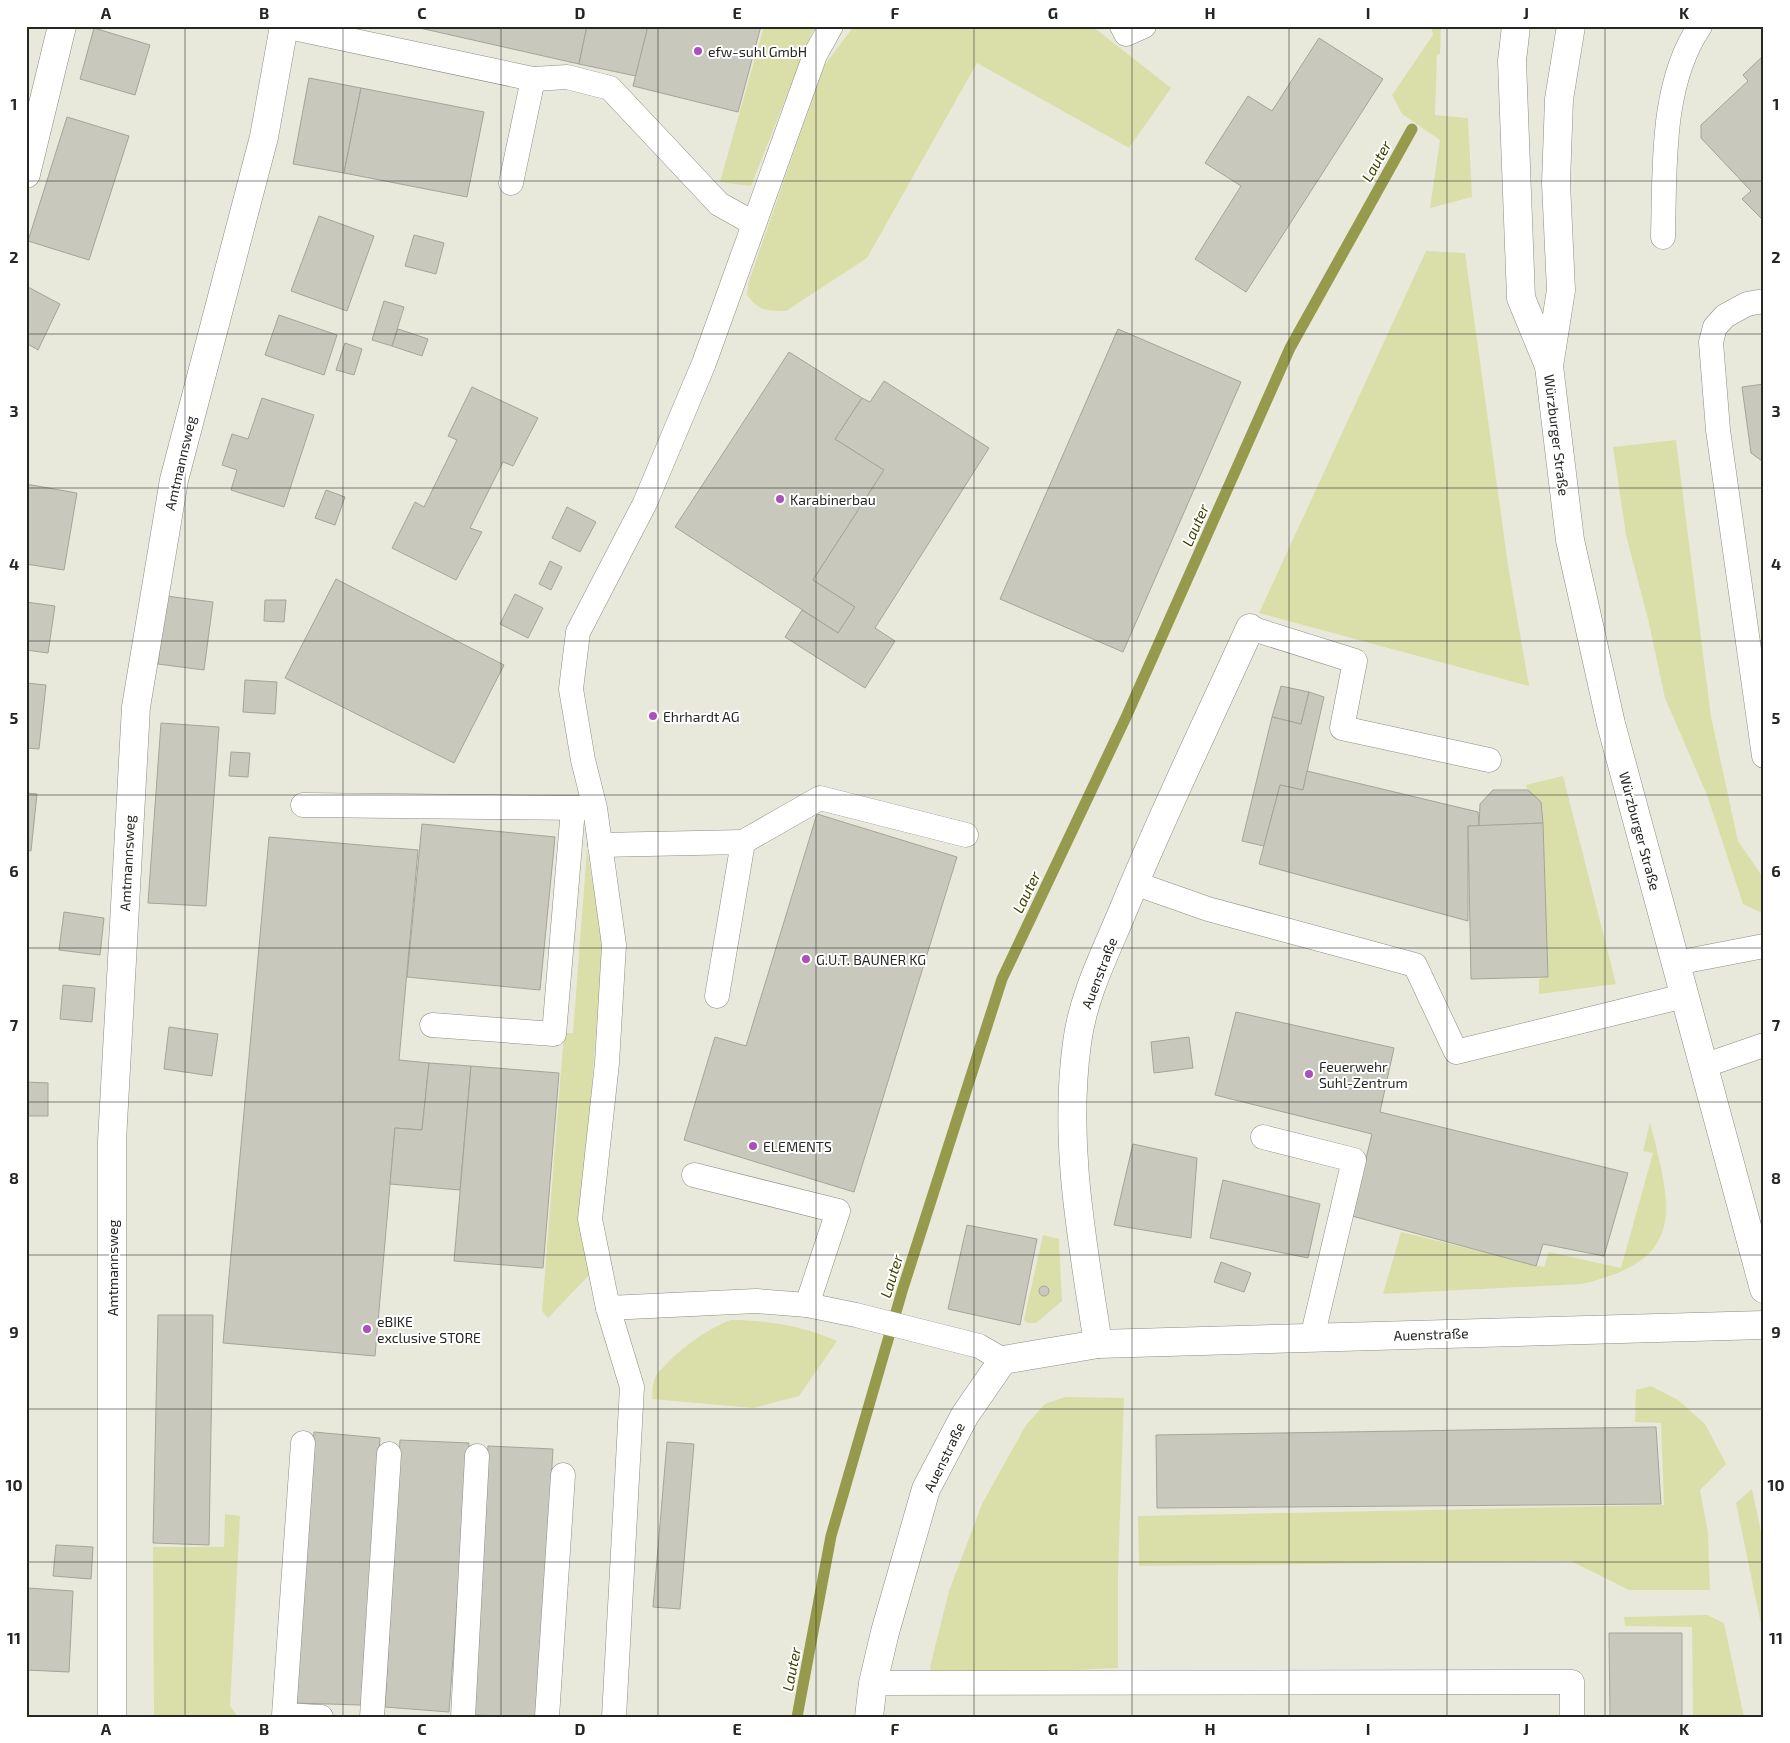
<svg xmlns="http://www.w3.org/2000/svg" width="1790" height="1743" font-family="'Exo 2',sans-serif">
<rect width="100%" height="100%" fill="#e8e9db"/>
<g fill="#dadfa9">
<polygon points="764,26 816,26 811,34 751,186 720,182"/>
<path d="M854 26H1092L1171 88 1129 148 977 63 867 258 786 311C768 311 758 311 747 295L748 284 824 66Z"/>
<polygon points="1431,26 1441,26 1440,54 1437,55 1435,115 1468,118 1472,197 1430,208 1440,140 1402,114 1392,95 1433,35"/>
<polygon points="1426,251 1465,253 1508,565 1529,686 1259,613"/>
<polygon points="1676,440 1711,717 1738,841 1764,879 1764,914 1743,904 1707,795 1665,698 1648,619 1626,535 1613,447"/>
<polygon points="1563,776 1616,984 1539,994 1539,979 1548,977 1543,823 1541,802 1528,790 1526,785"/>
<polygon points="587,849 603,945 581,1223 591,1273 548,1318 542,1311 564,1033 573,1033"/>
<path d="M1650 1122C1672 1210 1688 1260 1581 1284L1383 1294 1401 1232 1544 1267 1549 1252 1621 1268 1653 1153 1643 1151Z"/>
<polygon points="1043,1235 1059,1239 1062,1301 1036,1323 1028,1323 1024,1320"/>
<path d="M731 1320C768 1320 803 1326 837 1341L799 1396 753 1408 652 1399C653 1393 652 1382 656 1376 672 1354 706 1329 731 1320Z"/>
<polygon points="1651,1386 1678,1400 1705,1424 1726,1464 1700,1490 1708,1533 1710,1590 1629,1590 1571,1561 1139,1566 1138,1516 1664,1505 1661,1423 1635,1422 1636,1390"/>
<polygon points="1065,1397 1124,1398 1118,1574 1118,1668 932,1676 930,1667 949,1591 982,1504 1026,1425 1045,1404"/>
<polygon points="1752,1489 1764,1546 1764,1639 1736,1503"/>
<polygon points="225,1514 240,1516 230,1706 238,1717 154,1717 153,1547 224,1547"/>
<polygon points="1707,1615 1724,1623 1744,1717 1693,1717 1692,1627 1625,1626 1624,1617"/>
</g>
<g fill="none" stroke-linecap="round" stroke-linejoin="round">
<polyline stroke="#969a4c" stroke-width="11" points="797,1717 831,1536 903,1288 1002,979 1127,715 1290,348 1412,129"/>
</g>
<g fill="#c8c9bc" stroke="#a4a598">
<polygon points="411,26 587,26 579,64"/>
<polygon points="587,26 648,26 636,76 579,64"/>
<polygon points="648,26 761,26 738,112 633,86"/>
<polygon points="94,28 150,45 135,95 80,79"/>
<polygon points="1319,38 1383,79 1246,292 1195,259 1241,186 1205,163 1248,96 1272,111"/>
<polygon points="1764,55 1764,221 1742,199 1751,191 1701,138 1701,125 1748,81 1743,75"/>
<polygon points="309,78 361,88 344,173 293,164"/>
<polygon points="361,88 484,112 467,197 344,173"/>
<polygon points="67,117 129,136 89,260 28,241"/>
<polygon points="319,216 374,236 347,311 291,291"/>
<polygon points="414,235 444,243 436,274 405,266"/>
<polygon points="26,286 60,304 38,350 26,343"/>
<polygon points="384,301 404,307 392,346 372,340"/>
<polygon points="279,315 337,335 324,375 265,355"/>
<polygon points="398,329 428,339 422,356 392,346"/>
<polygon points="1118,329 1241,382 1123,652 1000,599"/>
<polygon points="345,343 362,349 354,375 336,370"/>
<polygon points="789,352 862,398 835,439 884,470 813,580 855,607 838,633 675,527"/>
<polygon points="884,381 989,448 875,628 895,641 865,688 785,637 802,610 838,633 855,607 813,580 884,470 835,439 862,398 870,402"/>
<polygon points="1764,384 1764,461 1762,461 1751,453 1742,387"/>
<polygon points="472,387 538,418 513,466 503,462 470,528 482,532 456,580 392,548 415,502 424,507 457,440 448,436"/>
<polygon points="262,398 314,415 284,507 231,490 237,470 222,465 232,434 248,439"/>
<polygon points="26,484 77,493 64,570 26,564"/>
<polygon points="326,490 345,497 335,525 315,518"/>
<polygon points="567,507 596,522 580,552 552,538"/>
<polygon points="550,561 562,567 551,590 539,584"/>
<polygon points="336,579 504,665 454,763 285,678"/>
<polygon points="515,594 543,608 528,638 500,624"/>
<polygon points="166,596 213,602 204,670 158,664"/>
<polygon points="265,600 286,600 284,622 264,621"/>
<polygon points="26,602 55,606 48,653 26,650"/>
<polygon points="245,680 277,682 275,714 243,712"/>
<polygon points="26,683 46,685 39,749 26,748"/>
<polygon points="1281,686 1309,692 1301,724 1272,717"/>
<polygon points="1309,692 1324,697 1303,790 1280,785 1264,846 1242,841 1272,717 1301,724"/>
<polygon points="161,723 219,727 206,906 148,903"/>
<polygon points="231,752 250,753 248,777 229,776"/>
<polygon points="1307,771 1478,812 1479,826 1468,826 1468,921 1259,864 1280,785 1303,790"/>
<polygon points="1493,790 1528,790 1541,802 1543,823 1479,826 1480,804"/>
<polygon points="26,793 37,794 31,851 26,850"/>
<polygon points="817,814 957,857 854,1192 684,1140 715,1037 746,1046"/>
<polygon points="1543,823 1548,977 1471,979 1468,826"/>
<polygon points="422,824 555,837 540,990 407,977"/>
<polygon points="269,837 418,850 399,1060 429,1063 422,1130 395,1128 375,1356 223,1343"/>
<polygon points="64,912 104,918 100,955 59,950"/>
<polygon points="63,985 95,988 92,1022 60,1019"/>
<polygon points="1236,1012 1394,1048 1380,1112 1628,1173 1604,1256 1543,1244 1536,1266 1352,1216 1372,1134 1215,1095"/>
<polygon points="169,1027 218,1034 212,1076 164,1069"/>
<polygon points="1189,1037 1193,1068 1154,1073 1151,1042"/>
<polygon points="429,1063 471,1066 460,1190 390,1184 395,1128 422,1130"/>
<polygon points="471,1066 559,1073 543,1268 454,1261"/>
<polygon points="26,1082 48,1083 48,1116 26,1116"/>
<polygon points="1133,1144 1197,1158 1191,1238 1114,1225"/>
<polygon points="1223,1180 1320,1204 1308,1258 1210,1238"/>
<polygon points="967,1225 1037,1239 1020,1325 948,1309"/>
<polygon points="1221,1262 1251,1273 1244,1292 1214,1282"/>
<circle cx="1044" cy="1291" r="5"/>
<polygon points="158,1315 213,1315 209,1545 153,1543"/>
<polygon points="1656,1427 1661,1504 1157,1508 1156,1435"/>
<polygon points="314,1432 380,1438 361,1705 296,1703"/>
<polygon points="400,1440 469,1443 449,1712 385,1707"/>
<polygon points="667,1442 694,1444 680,1609 653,1607"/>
<polygon points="488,1446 553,1449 537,1717 472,1715"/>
<polygon points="56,1545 93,1547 91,1579 53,1576"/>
<polygon points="27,1588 73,1591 69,1672 26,1670"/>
<polygon points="1609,1633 1682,1633 1682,1717 1610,1717"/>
</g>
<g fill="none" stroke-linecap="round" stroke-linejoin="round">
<defs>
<g id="service">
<polyline points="284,26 533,79 567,77 610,88 719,204 753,223"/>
<polyline points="831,26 815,55 704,363 645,503 578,632 571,689 583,760 595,808 614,945 607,1063 590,1219 608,1308 756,1301 807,1305 856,1315 979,1346 1003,1360"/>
<polyline points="1122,26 1126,34 1144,26"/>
<polyline points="511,183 533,79"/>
<path d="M1663 237C1665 169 1660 85 1700 26"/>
<polyline points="1764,301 1747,304 1725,316 1715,327 1711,342 1718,430 1764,756"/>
<polyline points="1250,628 1355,661 1342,728 1489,760"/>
<polyline points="303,805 588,808"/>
<polyline points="743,842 820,798 966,835"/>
<polyline points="600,845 743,842 717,996"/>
<polyline points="1134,883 1208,909 1415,965 1456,1052 1684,996"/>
<polyline points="1676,963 1764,946"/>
<polyline points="432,1025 554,1034 573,809"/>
<polyline points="1703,1066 1764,1045"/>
<polyline points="1263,1137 1354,1160 1312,1338"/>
<polyline points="694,1175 838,1211 807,1305"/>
<polyline points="608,1308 632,1387 614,1717"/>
<polyline points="303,1443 284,1715 321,1717"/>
<polyline points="873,1683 1572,1682 1572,1717"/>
<polyline points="372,1717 389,1454"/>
<polyline points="463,1717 477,1456"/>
<polyline points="547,1717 563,1475"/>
</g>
<g id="minor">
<polyline points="26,174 62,26"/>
<path d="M1098 1344C1083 1244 1063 1145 1077 1043 1083 995 1106 952 1124 908 1163 813 1208 721 1250 628"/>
<polyline points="112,1717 112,1141 136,707 174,480 264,137 284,26"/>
<polyline points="869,1717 873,1683 885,1632 926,1489 965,1415 1003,1360 1098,1344 1764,1325"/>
</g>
<g id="secondary">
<polyline points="1516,26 1512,61 1521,298 1549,366 1570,540 1611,724 1764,1289"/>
<polyline points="1549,366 1561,290 1556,183 1559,99 1571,26"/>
</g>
</defs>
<use href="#service" stroke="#8c8e81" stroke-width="25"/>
<use href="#minor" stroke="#8c8e81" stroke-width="29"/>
<use href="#secondary" stroke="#8c8e81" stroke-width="29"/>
<use href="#service" stroke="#fff" stroke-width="24"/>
<use href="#minor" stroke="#fff" stroke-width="28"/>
<use href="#secondary" stroke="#fff" stroke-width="28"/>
</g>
<path fill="none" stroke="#262722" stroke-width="1" stroke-opacity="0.55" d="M185 26V1717M343 26V1717M501 26V1717M658 26V1717M816 26V1717M974 26V1717M1132 26V1717M1289 26V1717M1447 26V1717M1605 26V1717M26 181H1764M26 334H1764M26 488H1764M26 641H1764M26 795H1764M26 948H1764M26 1102H1764M26 1255H1764M26 1409H1764M26 1562H1764"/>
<g fill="#ab50bb" stroke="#fff" stroke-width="2">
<circle cx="698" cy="51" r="5"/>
<circle cx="780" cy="499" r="5"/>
<circle cx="653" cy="716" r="5"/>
<circle cx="806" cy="959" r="5"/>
<circle cx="1309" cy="1074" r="5"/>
<circle cx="753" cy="1146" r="5"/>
<circle cx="367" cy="1329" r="5"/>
</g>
<g text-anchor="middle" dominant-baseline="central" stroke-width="4" stroke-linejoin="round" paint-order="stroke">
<g font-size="14" fill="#262722" stroke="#fff" text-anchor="start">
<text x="708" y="51">efw-suhl GmbH</text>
<text x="790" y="499">Karabinerbau</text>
<text x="663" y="716">Ehrhardt AG</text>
<text x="816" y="959">G.U.T. BAUNER KG</text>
<text x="1319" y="1066">Feuerwehr<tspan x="1319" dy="16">Suhl-Zentrum</tspan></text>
<text x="763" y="1146">ELEMENTS</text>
<text x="377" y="1321">eBIKE<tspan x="377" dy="16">exclusive STORE</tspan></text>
</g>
<g font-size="14" fill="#262722" stroke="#fff">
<text transform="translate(1557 435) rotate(83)">Würzburger Straße</text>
<text transform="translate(180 463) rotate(-77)">Amtmannsweg</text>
<text transform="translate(1640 831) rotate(75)">Würzburger Straße</text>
<text transform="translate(127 863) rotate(-87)">Amtmannsweg</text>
<text transform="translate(1099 973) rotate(-69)">Auenstraße</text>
<text transform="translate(112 1268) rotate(-90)">Amtmannsweg</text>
<text transform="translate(1431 1334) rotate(-2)">Auenstraße</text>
<text transform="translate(944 1457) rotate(-64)">Auenstraße</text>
</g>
<g font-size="15" font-style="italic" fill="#414302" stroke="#fff">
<text transform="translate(1376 161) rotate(-61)">Lauter</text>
<text transform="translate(1195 525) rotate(-66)">Lauter</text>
<text transform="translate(1026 892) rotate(-64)">Lauter</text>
<text transform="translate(891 1276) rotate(-73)">Lauter</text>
<text transform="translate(791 1669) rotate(-79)">Lauter</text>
</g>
</g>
<rect width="1790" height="1743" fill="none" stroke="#ffffff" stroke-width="55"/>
<rect x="28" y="28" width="1734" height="1688" fill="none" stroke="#262722" stroke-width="2"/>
<g font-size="16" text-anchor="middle" font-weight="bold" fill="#262722">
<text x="106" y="19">A</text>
<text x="264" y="19">B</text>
<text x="422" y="19">C</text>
<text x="580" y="19">D</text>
<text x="737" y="19">E</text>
<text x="895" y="19">F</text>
<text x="1053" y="19">G</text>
<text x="1210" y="19">H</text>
<text x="1368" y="19">I</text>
<text x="1526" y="19">J</text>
<text x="1684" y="19">K</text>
<text x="14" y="110">1</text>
<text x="1776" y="110">1</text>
<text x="14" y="263">2</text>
<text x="1776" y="263">2</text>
<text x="14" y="417">3</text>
<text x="1776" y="417">3</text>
<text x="14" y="570">4</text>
<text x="1776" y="570">4</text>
<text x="14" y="724">5</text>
<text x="1776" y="724">5</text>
<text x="14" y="877">6</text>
<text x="1776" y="877">6</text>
<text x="14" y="1031">7</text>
<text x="1776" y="1031">7</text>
<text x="14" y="1184">8</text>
<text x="1776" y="1184">8</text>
<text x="14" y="1338">9</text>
<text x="1776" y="1338">9</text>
<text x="14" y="1491">10</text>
<text x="1776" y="1491">10</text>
<text x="14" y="1644">11</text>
<text x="1776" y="1644">11</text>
<text x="106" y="1735">A</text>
<text x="264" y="1735">B</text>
<text x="422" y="1735">C</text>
<text x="580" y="1735">D</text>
<text x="737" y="1735">E</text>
<text x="895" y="1735">F</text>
<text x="1053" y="1735">G</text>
<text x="1210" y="1735">H</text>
<text x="1368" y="1735">I</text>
<text x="1526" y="1735">J</text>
<text x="1684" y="1735">K</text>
</g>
</svg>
